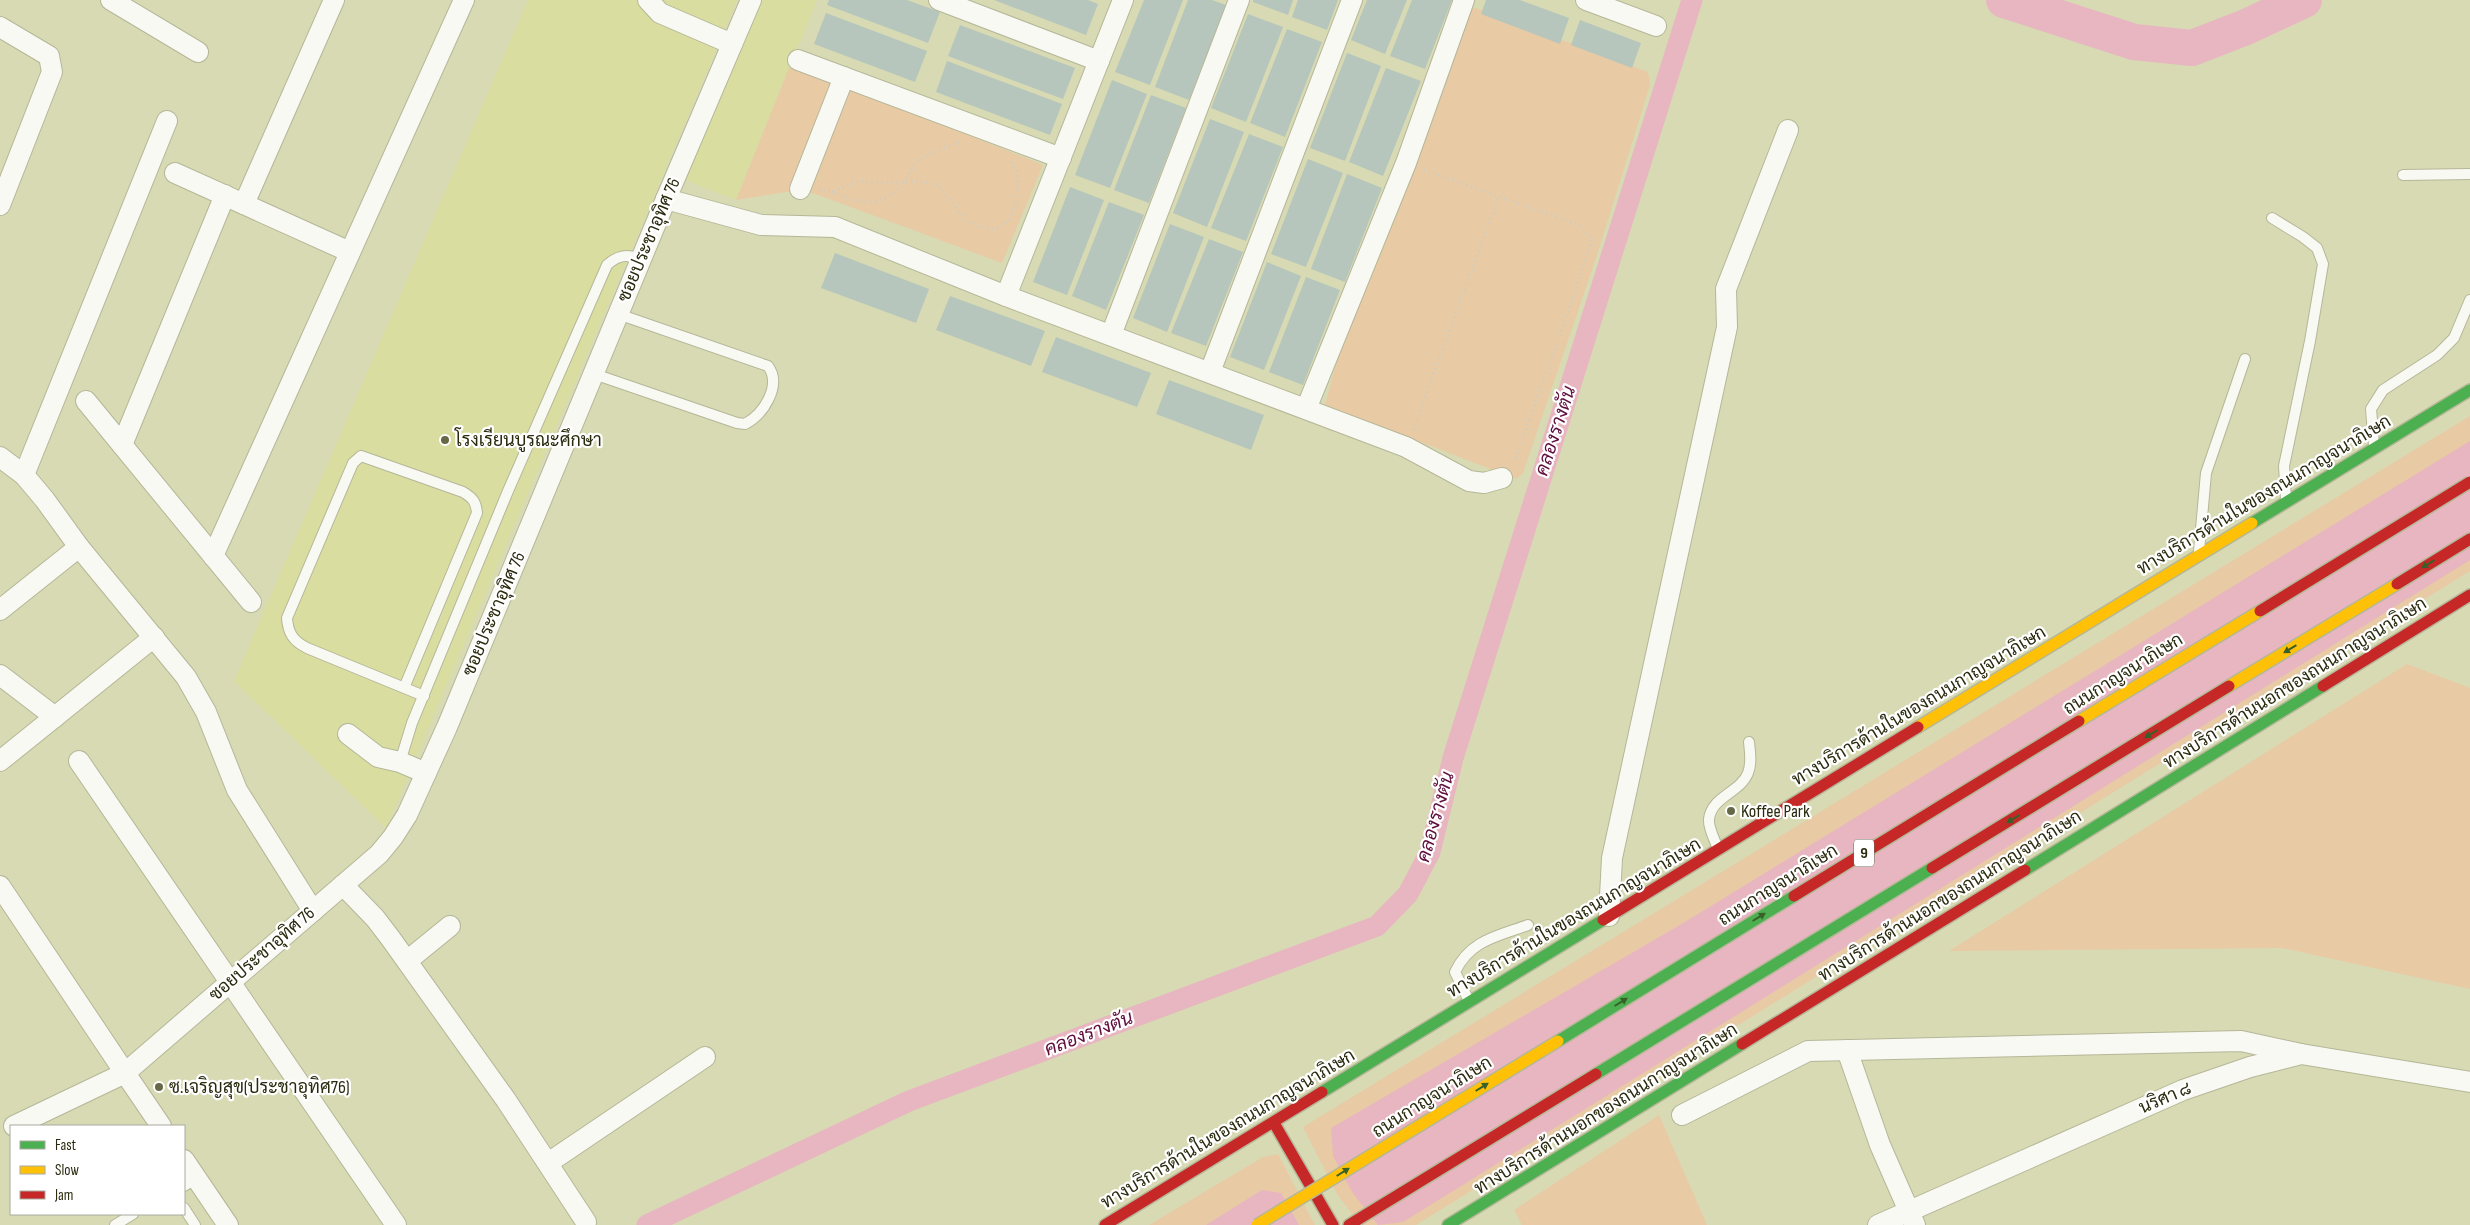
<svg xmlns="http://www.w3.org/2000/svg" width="2470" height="1225" font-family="'Sofia Sans Condensed',Sarabun,sans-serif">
<rect width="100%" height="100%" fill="#d8dab3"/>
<g fill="#dadda0">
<polygon points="528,0 737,0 386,828 234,681"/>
<polygon points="759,0 817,0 736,200 683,179"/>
</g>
<g fill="#e8caa5">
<polygon points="1476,8 1648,72 1650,85 1597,255 1523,473 1516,479 1325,405 1336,364 1464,12"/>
<polygon points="791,63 1043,165 1002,263 813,193 786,192 736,200"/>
<polygon points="2470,416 2470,571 1416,1225 1360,1225 1337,1194 1303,1127"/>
<polygon points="2407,664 2470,688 2470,989 2282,948 1949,951"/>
<polygon points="1659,1115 1707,1225 1522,1225 1514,1210"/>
<polygon points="1278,1154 1315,1225 1149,1225 1263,1157"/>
</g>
<g fill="#e7b6c0">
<polygon points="2470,441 2470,560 1403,1222 1378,1225 1352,1192 1333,1156 1331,1128 1685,922"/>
<polygon points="1262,1190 1281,1193 1299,1225 1206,1225"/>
</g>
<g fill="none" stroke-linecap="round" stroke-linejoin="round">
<polyline stroke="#e7b6c0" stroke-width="21" points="647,1225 909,1101 1377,926 1408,894 1430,852 1453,758 1692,0"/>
<polyline stroke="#e7b6c0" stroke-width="36" points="2004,0 2134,42 2192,48 2246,27 2304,0"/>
</g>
<g fill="#b6c6bc">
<polygon points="829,0 907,0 940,12 928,43 827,5"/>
<polygon points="994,0 1088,0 1098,4 1086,35"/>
<polygon points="1144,0 1183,0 1150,85 1115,72"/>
<polygon points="1188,0 1212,0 1226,5 1189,100 1155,87"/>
<polygon points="1253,0 1293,0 1288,15 1253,2"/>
<polygon points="1298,0 1338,0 1327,30 1292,17"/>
<polygon points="1367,0 1407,0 1385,54 1351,40"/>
<polygon points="1412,0 1452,0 1425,69 1390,56"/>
<polygon points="1486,0 1520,0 1569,18 1560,44 1481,14"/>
<polygon points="826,13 927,51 915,82 814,44"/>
<polygon points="1248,14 1283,27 1246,122 1211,108"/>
<polygon points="1580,20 1641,43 1632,68 1571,45"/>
<polygon points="960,25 1075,68 1063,99 948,56"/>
<polygon points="1287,29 1322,42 1285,137 1250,123"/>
<polygon points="1347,53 1381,66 1345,161 1310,148"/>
<polygon points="947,61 1062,104 1050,135 936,92"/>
<polygon points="1386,68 1421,81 1383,176 1349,162"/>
<polygon points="1112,80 1147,94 1110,188 1075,175"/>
<polygon points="1151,95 1186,108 1149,203 1114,190"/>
<polygon points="1210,119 1244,132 1207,227 1173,213"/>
<polygon points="1249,134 1283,147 1246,241 1211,228"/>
<polygon points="1308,159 1343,173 1306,267 1271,254"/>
<polygon points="1347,174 1382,188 1345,282 1311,269"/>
<polygon points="1070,187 1104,200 1067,295 1033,282"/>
<polygon points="1109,202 1144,215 1106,310 1072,296"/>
<polygon points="1170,224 1204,237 1167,332 1133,318"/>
<polygon points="1209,239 1243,252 1206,346 1171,333"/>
<polygon points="835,253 929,289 916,323 821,288"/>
<polygon points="1267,262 1301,276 1264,370 1230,357"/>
<polygon points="1306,277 1340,290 1303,385 1269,372"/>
<polygon points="950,296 1045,331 1031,366 936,330"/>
<polygon points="1056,337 1151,373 1137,407 1042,372"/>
<polygon points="1169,380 1264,415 1251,450 1156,414"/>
</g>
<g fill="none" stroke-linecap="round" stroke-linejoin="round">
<defs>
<g id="lane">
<polyline points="2403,175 2470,174"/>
<polyline points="2272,218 2303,237 2317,248 2323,264 2310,341 2284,466 2286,499"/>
<path d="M594 374 737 423 745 424C764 414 782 385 768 366L618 314"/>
<polyline points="2374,445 2371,409 2383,390 2437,355 2454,338 2470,300"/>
<polyline points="2199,551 2206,473 2245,359"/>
<path d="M404 688 477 513C476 502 473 498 463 492L361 456 353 463 287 618C288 633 293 641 307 648L424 696"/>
<path d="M400 762 412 723 508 491 607 265C618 255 627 254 640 259"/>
<path d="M1718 849C1715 840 1708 828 1709 819 1712 796 1740 793 1748 773 1752 763 1750 752 1749 742"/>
<path d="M1469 1001 1455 972C1470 940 1498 936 1528 925"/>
<polyline points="184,1186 196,1179"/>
<polyline points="184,1208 195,1225"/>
<polyline points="115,1225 133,1214"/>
</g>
<g id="street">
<polyline points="111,0 198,52"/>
<polyline points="648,0 660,13 732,44"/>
<polyline points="939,0 1099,61"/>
<polyline points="1586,0 1656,26"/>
<polyline points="0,27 49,56 52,72 0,205"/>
<polyline points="798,60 1061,158"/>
<polyline points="175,173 350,252"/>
<polyline points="800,189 844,77"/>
<polyline points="666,199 761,225 835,227 1006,296 1406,447 1469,481 1484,483 1502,478"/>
<polyline points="244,204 334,0"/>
<polyline points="1006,296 1123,0"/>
<polyline points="1111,335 1239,0"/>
<polyline points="1210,372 1352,0"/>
<polyline points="86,401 251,602"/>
<polyline points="1306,409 1406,163 1464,0"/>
<polyline points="122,445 225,195"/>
<polyline points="0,457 24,475 45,500 79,547 186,677 206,712 237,790 313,911"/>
<polyline points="24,475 167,121"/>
<polyline points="213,556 464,0"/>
<polyline points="0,610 79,547"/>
<polyline points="0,675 55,717"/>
<polyline points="348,734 378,757 400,762 426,773"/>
<polyline points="0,761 154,637"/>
<polyline points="79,761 396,1225"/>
<polyline points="343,885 375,918 391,939 506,1100 586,1222"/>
<polyline points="0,886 125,1073 14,1126"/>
<polyline points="1609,916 1612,858 1727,327 1726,289 1788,130"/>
<polyline points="407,961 450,926"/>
<polyline points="1847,1050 1880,1145 1915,1225"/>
<polyline points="1682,1115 1808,1051 2241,1041 2301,1054"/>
<polyline points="161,1126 125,1073 379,854 393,837 407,815 447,727 666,199 751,0"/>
<polyline points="184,1160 228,1225"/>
<polyline points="548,1163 705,1057"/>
<polyline points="1878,1225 2183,1090 2250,1067 2301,1054 2470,1082"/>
</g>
<g id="fast">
<polyline points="2252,523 2470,390"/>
<polyline points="2025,870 2323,686"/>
<polyline points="1596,1074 1932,868"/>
<polyline points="1322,1092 1603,920"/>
<polyline points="1448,1225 1742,1044"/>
</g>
<g id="slow">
<polyline points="2229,686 2397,584"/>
<polyline points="1918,727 2252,523"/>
</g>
<g id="jam">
<polyline points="2397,584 2470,539"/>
<polyline points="2323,686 2470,595"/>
<polyline points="1932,868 2229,686"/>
<polyline points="1603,920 1918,727"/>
<polyline points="1742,1044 2025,870"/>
<polyline points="1274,1123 1333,1225"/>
<polyline points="1105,1225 1322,1092"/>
<polyline points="1349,1225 1596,1074"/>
</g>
</defs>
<use href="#lane" stroke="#b5b798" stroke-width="12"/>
<use href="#street" stroke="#b5b798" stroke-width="22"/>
<use href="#fast" stroke="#b5b798" stroke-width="14"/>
<use href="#slow" stroke="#b5b798" stroke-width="14"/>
<use href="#jam" stroke="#b5b798" stroke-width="14"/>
<g stroke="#cccdc1" stroke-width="3" stroke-dasharray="1 4" stroke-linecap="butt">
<polyline points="1424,170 1579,225 1592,237 1572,301 1514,462"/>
<polyline points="819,190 832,192 858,181 893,183 921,181 938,185 966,220 979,227 994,229 1009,221 1018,198 1018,176 1011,161"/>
<path d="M832 192C862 204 882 210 905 181 908 176 911 169 915 164 926 153 946 147 961 141"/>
<polyline points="1413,430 1499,196"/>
</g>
<use href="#lane" stroke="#f9f9f4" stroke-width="10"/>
<use href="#street" stroke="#f9f9f4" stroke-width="20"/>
<use href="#fast" stroke="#4caf50" stroke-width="11"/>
<use href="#slow" stroke="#ffc107" stroke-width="11"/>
<use href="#jam" stroke="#c62828" stroke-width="11"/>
<defs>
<polyline id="fast-bridge" points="1558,1041 1794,896"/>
<g id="slow-bridge">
<polyline points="2079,721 2260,611"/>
<polyline points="1257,1225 1558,1041"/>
</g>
<g id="jam-bridge">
<polyline points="2260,611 2470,482"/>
<polyline points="1794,896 2079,721"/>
</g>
</defs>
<use href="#fast-bridge" stroke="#b5b798" stroke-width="14" stroke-linecap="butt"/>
<use href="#slow-bridge" stroke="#b5b798" stroke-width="14" stroke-linecap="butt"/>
<use href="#jam-bridge" stroke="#b5b798" stroke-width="14" stroke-linecap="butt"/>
<use href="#fast-bridge" stroke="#4caf50" stroke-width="11"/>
<use href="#slow-bridge" stroke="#ffc107" stroke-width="11"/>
<use href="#jam-bridge" stroke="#c62828" stroke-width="11"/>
</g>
<defs><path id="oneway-solid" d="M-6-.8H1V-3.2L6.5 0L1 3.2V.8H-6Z" transform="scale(1.25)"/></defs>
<g fill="#386028">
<use href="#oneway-solid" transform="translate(2428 564) rotate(149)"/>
<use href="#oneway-solid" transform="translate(2290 649) rotate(149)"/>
<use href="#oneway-solid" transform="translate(2151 734) rotate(149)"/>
<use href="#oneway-solid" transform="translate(2013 819) rotate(149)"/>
<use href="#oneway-solid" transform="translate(1759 917) rotate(-32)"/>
<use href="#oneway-solid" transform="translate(1621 1002) rotate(-32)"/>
<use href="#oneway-solid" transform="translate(1482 1087) rotate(-32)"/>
<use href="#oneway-solid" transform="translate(1343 1172) rotate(-32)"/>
</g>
<g fill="#676848" stroke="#fff" stroke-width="2">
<circle cx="445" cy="440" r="5"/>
<circle cx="1731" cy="811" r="5"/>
<circle cx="159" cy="1087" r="5"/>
</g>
<g text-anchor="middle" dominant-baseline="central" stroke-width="4.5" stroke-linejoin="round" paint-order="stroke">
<rect fill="#fff" stroke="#6a6b56" stroke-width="1" x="1854" y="839.5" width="20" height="27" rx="4"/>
<g font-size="16" font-weight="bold" fill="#2a2b0e">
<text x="1864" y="853">9</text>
</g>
<g font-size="18" fill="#2a2b0e" stroke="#fff">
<text transform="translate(649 240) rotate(-67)">ซอยประชาอุทิศ 76</text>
<text transform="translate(2264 495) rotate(-31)">ทางบริการด้านในของถนนกาญจนาภิเษก</text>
<text transform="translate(494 614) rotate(-67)">ซอยประชาอุทิศ 76</text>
<text transform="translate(2123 674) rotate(-32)">ถนนกาญจนาภิเษก</text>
<text transform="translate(2295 683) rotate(-32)">ทางบริการด้านนอกของถนนกาญจนาภิเษก</text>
<text transform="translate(1919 706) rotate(-31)">ทางบริการด้านในของถนนกาญจนาภิเษก</text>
<text transform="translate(1778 885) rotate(-32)">ถนนกาญจนาภิเษก</text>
<text transform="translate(1950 896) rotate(-32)">ทางบริการด้านนอกของถนนกาญจนาภิเษก</text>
<text transform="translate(1574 918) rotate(-31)">ทางบริการด้านในของถนนกาญจนาภิเษก</text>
<text transform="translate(262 954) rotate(-41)">ซอยประชาอุทิศ 76</text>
<text transform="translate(1432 1097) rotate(-32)">ถนนกาญจนาภิเษก</text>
<text transform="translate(2165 1098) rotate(-23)">นริศา ๘</text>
<text transform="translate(1606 1109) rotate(-32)">ทางบริการด้านนอกของถนนกาญจนาภิเษก</text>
<text transform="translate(1228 1129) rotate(-31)">ทางบริการด้านในของถนนกาญจนาภิเษก</text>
</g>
<g font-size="18" fill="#2a2b0e" stroke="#fff" text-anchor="start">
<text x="455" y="440">โรงเรียนบูรณะศึกษา</text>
<text x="1741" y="811">Koffee Park</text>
<text x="169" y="1087">ซ.เจริญสุข(ประชาอุทิศ76)</text>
</g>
<g font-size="19" font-style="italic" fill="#600e3d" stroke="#fff">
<text transform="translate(1556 431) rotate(-72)">คลองรางตัน</text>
<text transform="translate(1436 817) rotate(-74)">คลองรางตัน</text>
<text transform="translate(1089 1034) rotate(-21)">คลองรางตัน</text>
</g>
</g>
<rect x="10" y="1125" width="175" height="90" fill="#ffffff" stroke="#aaaa9f"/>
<rect x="20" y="1141" width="25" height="8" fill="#4caf50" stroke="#aaaa9f"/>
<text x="55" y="1150" font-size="15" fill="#2a2b0e">Fast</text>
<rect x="20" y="1166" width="25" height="8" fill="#ffc107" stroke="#aaaa9f"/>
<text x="55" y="1175" font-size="15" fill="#2a2b0e">Slow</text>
<rect x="20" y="1191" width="25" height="8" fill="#c62828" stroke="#aaaa9f"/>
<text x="55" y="1200" font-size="15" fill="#2a2b0e">Jam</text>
</svg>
